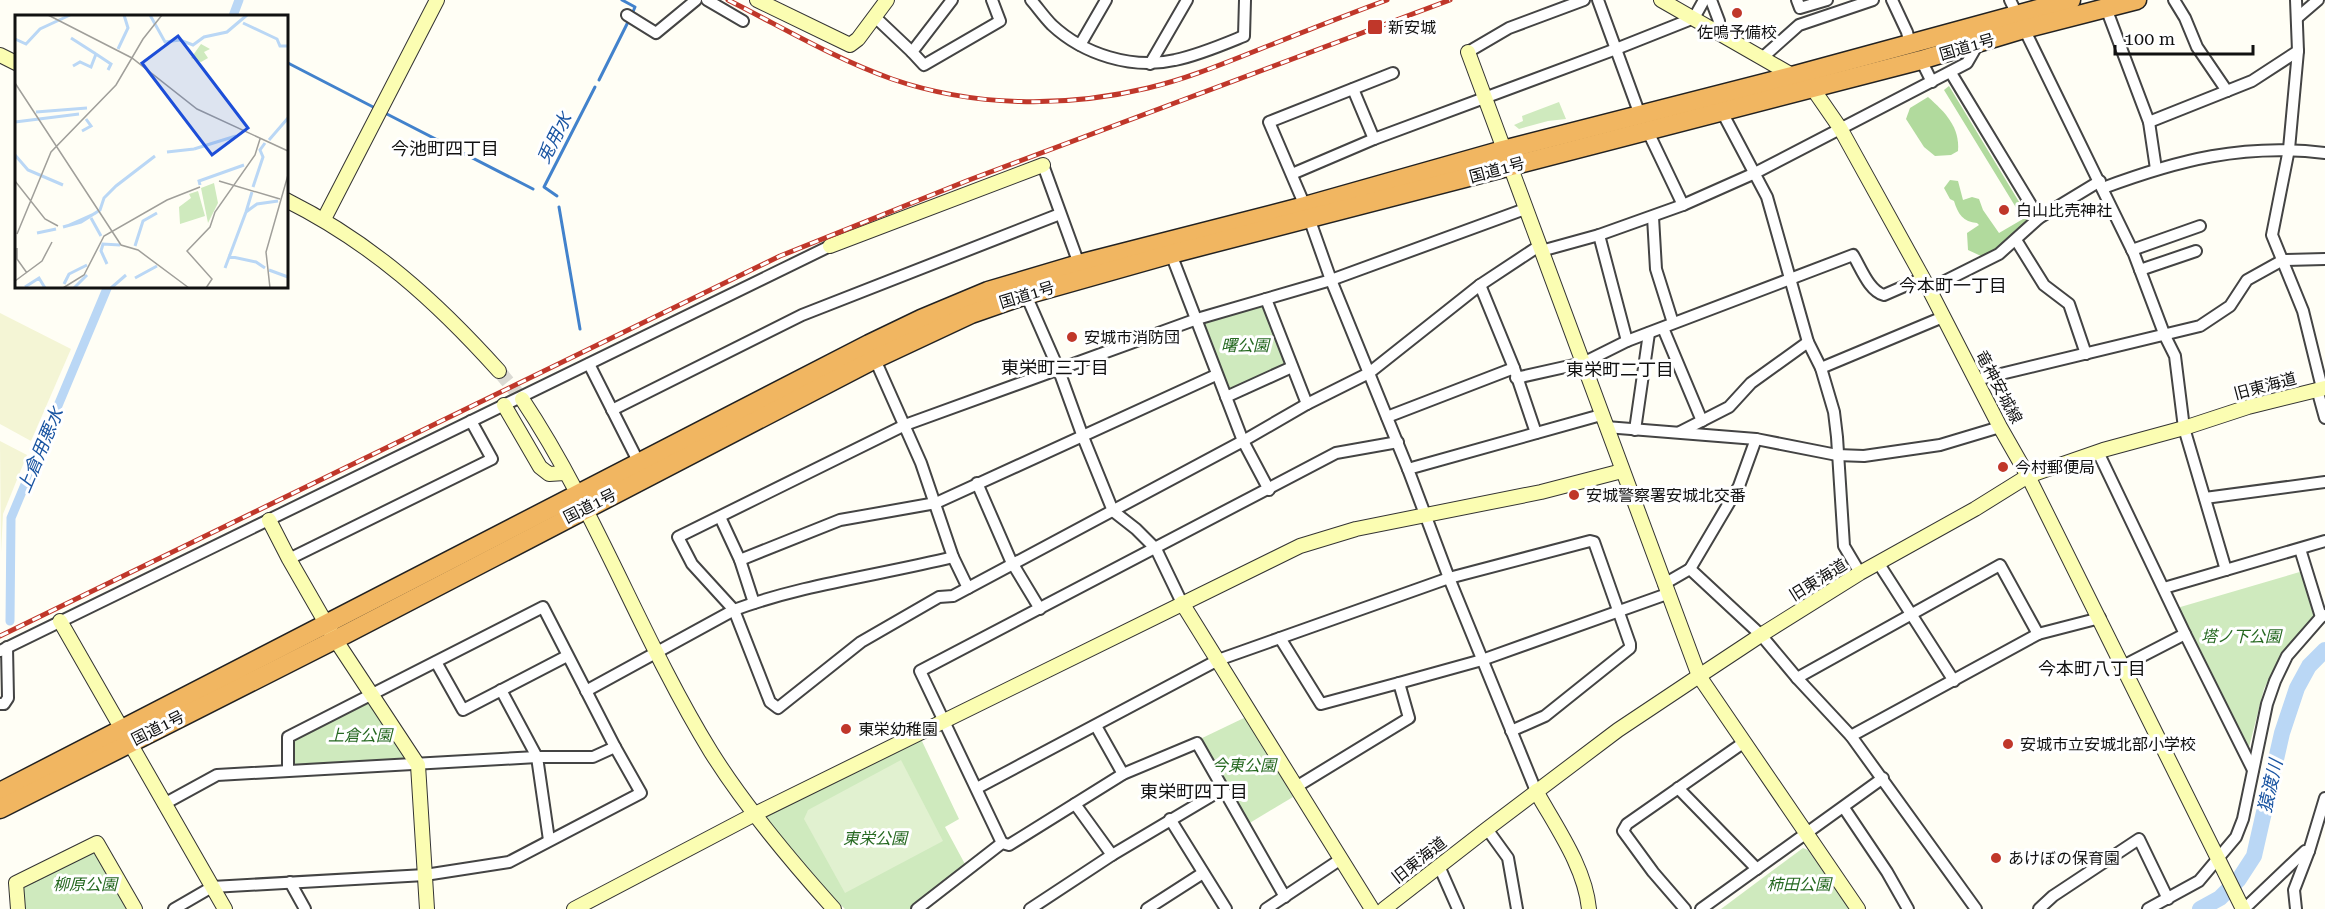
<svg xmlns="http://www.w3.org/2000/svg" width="2325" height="909" font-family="'Roboto Serif','Noto Sans JP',serif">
<rect width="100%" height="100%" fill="#fffef5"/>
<g fill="#f4f5d5">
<polygon points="0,313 71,349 31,441 0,424"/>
<polygon points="0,441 27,455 3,514 1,553"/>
</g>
<g fill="#cfeabe">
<polygon points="1559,102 1566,119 1548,121 1519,129 1514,125 1523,121 1522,116"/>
<polygon points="1261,305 1266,307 1286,364 1286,368 1232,392 1227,390 1203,326 1205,322"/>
<polygon points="2303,571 2315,616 2312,622 2297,636 2278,661 2264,689 2249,747 2246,747 2177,608"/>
<polygon points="365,701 371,702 406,755 402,762 296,767 292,764 291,742 294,738"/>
<polygon points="1246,717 1293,797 1248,824 1198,740"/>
<polygon points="920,737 959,819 945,827 966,866 910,909 845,909 811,877 760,816"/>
<polygon points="1803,848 1808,850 1850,909 1721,909"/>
<polygon points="91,853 96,854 128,909 23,909 22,890 25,886"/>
</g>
<g fill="#b1da9d">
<path d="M1949 86 2030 220 1998 248 1981 256 1968 250 1967 233 1979 225 1977 223C1963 222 1958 214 1954 201L1950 199 1944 188 1950 180 1958 181 1963 200 1972 197 1979 199 1983 210 1999 233 2023 219 1944 90Z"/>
<path d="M1928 97C1945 112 1960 127 1958 151L1951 155 1935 156 1924 147 1906 119 1910 108Z"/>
</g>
<polygon fill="#e1f1d0" points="901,760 943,841 845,893 804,819 808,810"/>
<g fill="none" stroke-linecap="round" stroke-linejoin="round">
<g stroke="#4282cc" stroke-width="3">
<polyline points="622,0 635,7 632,14"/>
<polyline points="286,62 377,109"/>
<polyline points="599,80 629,20"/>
<polyline points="383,112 533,189"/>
<polyline points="557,196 544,187 595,87"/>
<polyline points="559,207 580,329"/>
</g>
<g stroke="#bad7f5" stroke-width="9">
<polyline points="233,16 239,0"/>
<polyline points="10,621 11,518 108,286"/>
</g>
<polyline stroke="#bad7f5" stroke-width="16" points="2200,909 2220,898 2239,879 2254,856 2282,733 2297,688 2309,666 2325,650"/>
<polyline stroke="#dbdad3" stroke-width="14" stroke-dasharray="14 7" stroke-linecap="butt" points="499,371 522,399"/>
<defs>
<g id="street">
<polyline points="707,0 743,21"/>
<polyline points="952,0 912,52 924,65 1000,21 992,0"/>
<path d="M1031 0C1038 8 1044 17 1052 25 1083 54 1132 70 1175 60 1199 55 1222 45 1244 36L1245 0"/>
<polyline points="1598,0 1640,115"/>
<polyline points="1711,0 1719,21 1716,30"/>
<polyline points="1797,0 1800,8 1827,0"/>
<polyline points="1892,0 1907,32 1910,44"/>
<polyline points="2010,0 2134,254 2165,336 2175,356 2184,428 2226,570"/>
<polyline points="2174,0 2185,18 2197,47 2227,91"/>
<polyline points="2296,0 2298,51 2289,149 2272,235 2303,311 2322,388"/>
<polyline points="2106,8 2149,122 2156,169"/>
<polyline points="627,15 656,33 696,0"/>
<polyline points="875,17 912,52"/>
<polyline points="2297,18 2318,0"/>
<polyline points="1080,45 1106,0"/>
<polyline points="1468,52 1509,28 1584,0"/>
<polyline points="1762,58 1799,25 1873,0"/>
<polyline points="1921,60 1932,82"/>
<polyline points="1150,64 1187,0"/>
<polyline points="1951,73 2039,218"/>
<polyline points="1353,89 1374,139"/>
<polyline points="1722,112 1767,197 1808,342 1821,368 1834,412 1837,437 1844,546 1860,573"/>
<polyline points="2149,122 2252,81 2298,51"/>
<polyline points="1645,131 1651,138 1683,205"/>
<polyline points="1043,165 1079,264"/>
<polyline points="1292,174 1374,139 1616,49 1694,18 1704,0"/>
<path d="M2103 188C2178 160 2244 143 2325 153"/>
<polyline points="1305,206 1269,122 1393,73"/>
<polyline points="1525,209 1331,280 1197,319 905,425 678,537 692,564 734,610 770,702 778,708 861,642 939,597 953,596 1243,441 1307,404 1369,373 1480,285 1539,246"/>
<polyline points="1653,217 1656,269 1673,323"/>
<polyline points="1309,218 1331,280 1408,469"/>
<polyline points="1599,235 1627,341"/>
<polyline points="2016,240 2044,285 2069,304 2086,354"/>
<polyline points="2132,250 2200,226"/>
<polyline points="1541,251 1599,235 1683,205 1755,173 1967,63 1978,44"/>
<polyline points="1171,254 1243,441 1269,490"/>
<polyline points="2140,270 2196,251"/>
<polyline points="1480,285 1514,368 1536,433"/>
<polyline points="1929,289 1999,254 2039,218 2100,181"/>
<polyline points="1026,295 1058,368 1083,437 1113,511 1136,529 1156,549 1182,603"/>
<polyline points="1266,299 1307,404"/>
<polyline points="1663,328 1702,421"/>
<polyline points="873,355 921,463 953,557 968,588"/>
<polyline points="589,364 639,463"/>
<polyline points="1821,368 1943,317"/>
<path d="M1516 378 1583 363 1627 341 1853 255C1861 268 1869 291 1884 295L1923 278"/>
<polyline points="1976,380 2200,326 2230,306 2247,280 2283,260 2325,259"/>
<polyline points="2317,389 2325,418"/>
<polyline points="1226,397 1292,367"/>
<polyline points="612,410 802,315 1060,214"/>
<polyline points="1387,417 1514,368"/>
<polyline points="1606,427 1756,439 1837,455 1864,456 1940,445 2000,427"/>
<polyline points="1635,430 1649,333"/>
<polyline points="1680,432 1729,407 1751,383 1808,342"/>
<polyline points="2098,452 2185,634 2253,770"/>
<polyline points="977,483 1011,561 1040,609"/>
<polyline points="2205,498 2325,482"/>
<polyline points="720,517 740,560 754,603"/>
<polyline points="2300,549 2321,617"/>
<polyline points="289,559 492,459 471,421"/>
<polyline points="740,560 840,520 936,503 1216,375"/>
<polyline points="1879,564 1954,681"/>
<polyline points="1690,569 1761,635 1797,678 1851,736 1976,909"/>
<polyline points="1664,584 1690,569 1739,486 1756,439"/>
<polyline points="2164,588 2325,541"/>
<polyline points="0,651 830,246"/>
<polyline points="436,662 463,710 567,656"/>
<polyline points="2123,666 2185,634"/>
<polyline points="1797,678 2000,565 2038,634"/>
<polyline points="1399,683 1482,660 1667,594"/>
<polyline points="501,690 537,757 549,840"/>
<path d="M586 691 734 610C804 584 881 575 953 557"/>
<polyline points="0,704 4,704 8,698 7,647"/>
<polyline points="1096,726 1123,774"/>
<polyline points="1851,736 2038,634 2100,618"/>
<polyline points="1296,787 1409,718 1399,683 1321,704 1280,638 1449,578 1590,541 1594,542 1630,644 1630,648 1545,716 1511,731"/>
<polyline points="977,788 1218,660 1280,638"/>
<polyline points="1678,788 1757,869"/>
<polyline points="1536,791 1449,578 1408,469 1601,415"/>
<polyline points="164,804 217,775 537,757 593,757 615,747"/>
<polyline points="1075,804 1112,855"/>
<polyline points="1844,808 1887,872 1908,909"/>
<polyline points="1170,819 1226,909"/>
<polyline points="1487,829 1508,858 1517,909"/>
<polyline points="1002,843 920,671 1336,453 1398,442"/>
<polyline points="1439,866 1458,909"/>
<polyline points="290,882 305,909"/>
<polyline points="174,909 212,887 425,875 509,862 641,793 615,747 543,607 288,737 288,770"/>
<polyline points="917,909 1002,843 1009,845 1123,774 1197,743 1285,897"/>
<polyline points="1030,909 1112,855 1223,789"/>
<polyline points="1147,909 1203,873"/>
<polyline points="1266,909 1341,859"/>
<polyline points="1685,909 1653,872 1623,831 1627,824 1743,743"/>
<polyline points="1701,909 1883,778"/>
<polyline points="2039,909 2053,896 2139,839 2168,899"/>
<polyline points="2148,909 2199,881 2236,837 2243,819 2267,704 2275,681 2287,656 2321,617 2325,615"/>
<polyline points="2244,909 2305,851 2309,851"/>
<polyline points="2296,909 2294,890 2309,851 2325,798"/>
</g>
<g id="secondary">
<polyline points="757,0 850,45 858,39 887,0"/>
<polyline points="1661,0 1811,86 1840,128 1929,289 2000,427 2028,476 2243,909"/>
<polyline points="1468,52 1699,676 1858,909"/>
<polyline points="0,55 16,63"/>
<path d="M286 200C372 243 436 301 499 371"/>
<polyline points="324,219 437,0"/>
<polyline points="830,246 1043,165"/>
<path d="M522 399C596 510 641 638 711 752 746 808 790 860 834 909"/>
<polyline points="504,405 540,467 549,474 565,473"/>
<polyline points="269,520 289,559 335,639 418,765 427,909"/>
<polyline points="1182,603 1372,909"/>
<polyline points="60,621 225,909"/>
<path d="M1536 791C1556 827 1585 867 1589 909"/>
<polyline points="18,909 16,883 97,843 135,909"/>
<polyline points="574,909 755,814 1300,546 1356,529 1541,492 1622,471"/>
<polyline points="1384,909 1487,829 1618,730 1699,676 1761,635 1860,573 1975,509 2028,476 2103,450 2184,428 2248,407 2325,388"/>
</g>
<g id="highway">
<polyline points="0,792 869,344 921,319 988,291 1079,264 1305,206 1503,150 1792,76 2071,0"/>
<polyline points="0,809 348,633 875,359 971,314 1026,295 1171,254 1921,60 2024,29 2137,0"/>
</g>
</defs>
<use href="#street" stroke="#444" stroke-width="14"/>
<use href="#secondary" stroke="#333" stroke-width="16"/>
<use href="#highway" stroke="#222" stroke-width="21"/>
<use href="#street" stroke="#fff" stroke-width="10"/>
<use href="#secondary" stroke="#fbfdb2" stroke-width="14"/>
<use href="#highway" stroke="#f1b661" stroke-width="18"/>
<defs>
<g id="rail">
<path d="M728 0C782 27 835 59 892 79 973 107 1065 108 1148 88 1191 78 1232 60 1273 44 1311 29 1349 14 1387 0"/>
<polyline points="0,636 780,256 969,180 1450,0"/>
</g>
</defs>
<use href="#rail" stroke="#c0372a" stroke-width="5"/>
<use href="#rail" stroke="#fff" stroke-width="3" stroke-dasharray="9" stroke-linecap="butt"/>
</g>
<g fill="#c0372a" stroke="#fff" stroke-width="2">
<circle cx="1737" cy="13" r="6"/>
<rect x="1367" y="19" width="16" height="16" rx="3"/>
<circle cx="2004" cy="210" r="6"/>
<circle cx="1072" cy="337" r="6"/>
<circle cx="2003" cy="467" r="6"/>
<circle cx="1574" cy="495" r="6"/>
<circle cx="846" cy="729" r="6"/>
<circle cx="2008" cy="744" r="6"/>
<circle cx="1996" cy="858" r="6"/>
</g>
<g text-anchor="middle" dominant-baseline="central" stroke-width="6" stroke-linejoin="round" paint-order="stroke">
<g font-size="16" fill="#111" stroke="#fff" text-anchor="start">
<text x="1388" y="27">新安城</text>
<text x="1737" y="32" text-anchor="middle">佐鳴予備校</text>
<text x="2016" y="210">白山比売神社</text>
<text x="1084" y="337">安城市消防団</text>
<text x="2015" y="467">今村郵便局</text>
<text x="1586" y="495">安城警察署安城北交番</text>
<text x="858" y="729">東栄幼稚園</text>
<text x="2020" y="744">安城市立安城北部小学校</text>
<text x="2008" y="858">あけぼの保育園</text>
</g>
<g font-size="16" fill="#111" stroke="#fff">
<text transform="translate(1967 47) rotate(-16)">国道1号</text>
<text transform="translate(1497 170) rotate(-15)">国道1号</text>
<text transform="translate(1027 295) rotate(-17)">国道1号</text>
<text transform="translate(2265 386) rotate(-15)">旧東海道</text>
<text transform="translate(1999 387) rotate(62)">竜神安城線</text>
<text transform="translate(590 506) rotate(-27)">国道1号</text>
<text transform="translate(1818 580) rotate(-32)">旧東海道</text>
<text transform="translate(158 728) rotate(-27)">国道1号</text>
<text transform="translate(1419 860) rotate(-38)">旧東海道</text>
</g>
<g font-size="16" font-style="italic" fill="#266921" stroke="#fff">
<text x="1245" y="345">曙公園</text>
<text x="2241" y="636">塔ノ下公園</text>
<text x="360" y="735">上倉公園</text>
<text x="1244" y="765">今東公園</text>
<text x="875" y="838">東栄公園</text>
<text x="85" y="884">柳原公園</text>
<text x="1799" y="884">柿田公園</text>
</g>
<g font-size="18" font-style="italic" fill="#1a55a2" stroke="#fff">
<text transform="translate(554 138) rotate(-63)">兎用水</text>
<text transform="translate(40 450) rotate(-67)">上倉用悪水</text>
<text transform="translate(2270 786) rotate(-77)">猿渡川</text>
</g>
<g font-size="18" fill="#111" stroke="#fff">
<text x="445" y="148">今池町四丁目</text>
<text x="1953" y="285">今本町一丁目</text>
<text x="1055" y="367">東栄町三丁目</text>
<text x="1620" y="369">東栄町二丁目</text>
<text x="2092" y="668">今本町八丁目</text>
<text x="1194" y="791">東栄町四丁目</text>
</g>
</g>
<g transform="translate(15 15)">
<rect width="273" height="273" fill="#fffef5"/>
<path d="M186 29 195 34 189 37 193 43 186 47 176 43ZM199 168 203 188 193 208 186 173ZM183 176 190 201 165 209 164 192 176 183 174 179Z" fill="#cfeabe"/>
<path fill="none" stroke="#bad7f5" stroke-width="3" d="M135 0 150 27 165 25 178 30 189 22 212 17 232 0M228 8 262 24 265 31H273M56 23 81 39M0 24 11 29 25 14 55 0M103 34 113 13 109 0M58 51 65 47 76 52 81 39 96 49 93 55M21 97 72 93M0 107 64 99M67 116 76 111 71 104M254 125 273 103M179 134 221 121M152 137 179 134M0 140 13 155 48 170M185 170 184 166 229 150M238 172 248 142 245 135 250 128M231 197 237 177M76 203 86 221M52 211 81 198M48 212 66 207 85 195 89 183 101 171 140 141M22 218 41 214M120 231 128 206 142 198M213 241 241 247 250 253M92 249 86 236 88 229 105 230M210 253 231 197 242 189 263 186M254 255 273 262M120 263 142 251M49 269 54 259 72 250M10 272 24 263 30 273M59 273 72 260M96 273 111 260"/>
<path fill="none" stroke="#a09f9a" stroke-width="1.5" d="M33 0 117 43 182 94 273 136M0 68 106 230 123 235 174 273M0 166 30 204 43 211M204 166 265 184M2 219 36 137 101 70 128 24 147 0M2 233V244L12 258M0 266 27 246 37 227M48 273 69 260 89 221 152 185 185 172M191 273 197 264 172 236 195 212 200 197 240 140 245 124M255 273 251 237 273 160"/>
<path fill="#1d4ed8" fill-opacity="0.15" stroke="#1d4ed8" stroke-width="3" d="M163 21 233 113 197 140 127 48Z"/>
<rect width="273" height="273" fill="none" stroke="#111" stroke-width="3"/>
</g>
<path d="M2115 45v9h138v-9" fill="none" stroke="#111111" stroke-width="3"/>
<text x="2124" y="45" font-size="18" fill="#111111" stroke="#ffffff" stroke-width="4.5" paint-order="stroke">100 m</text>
</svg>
